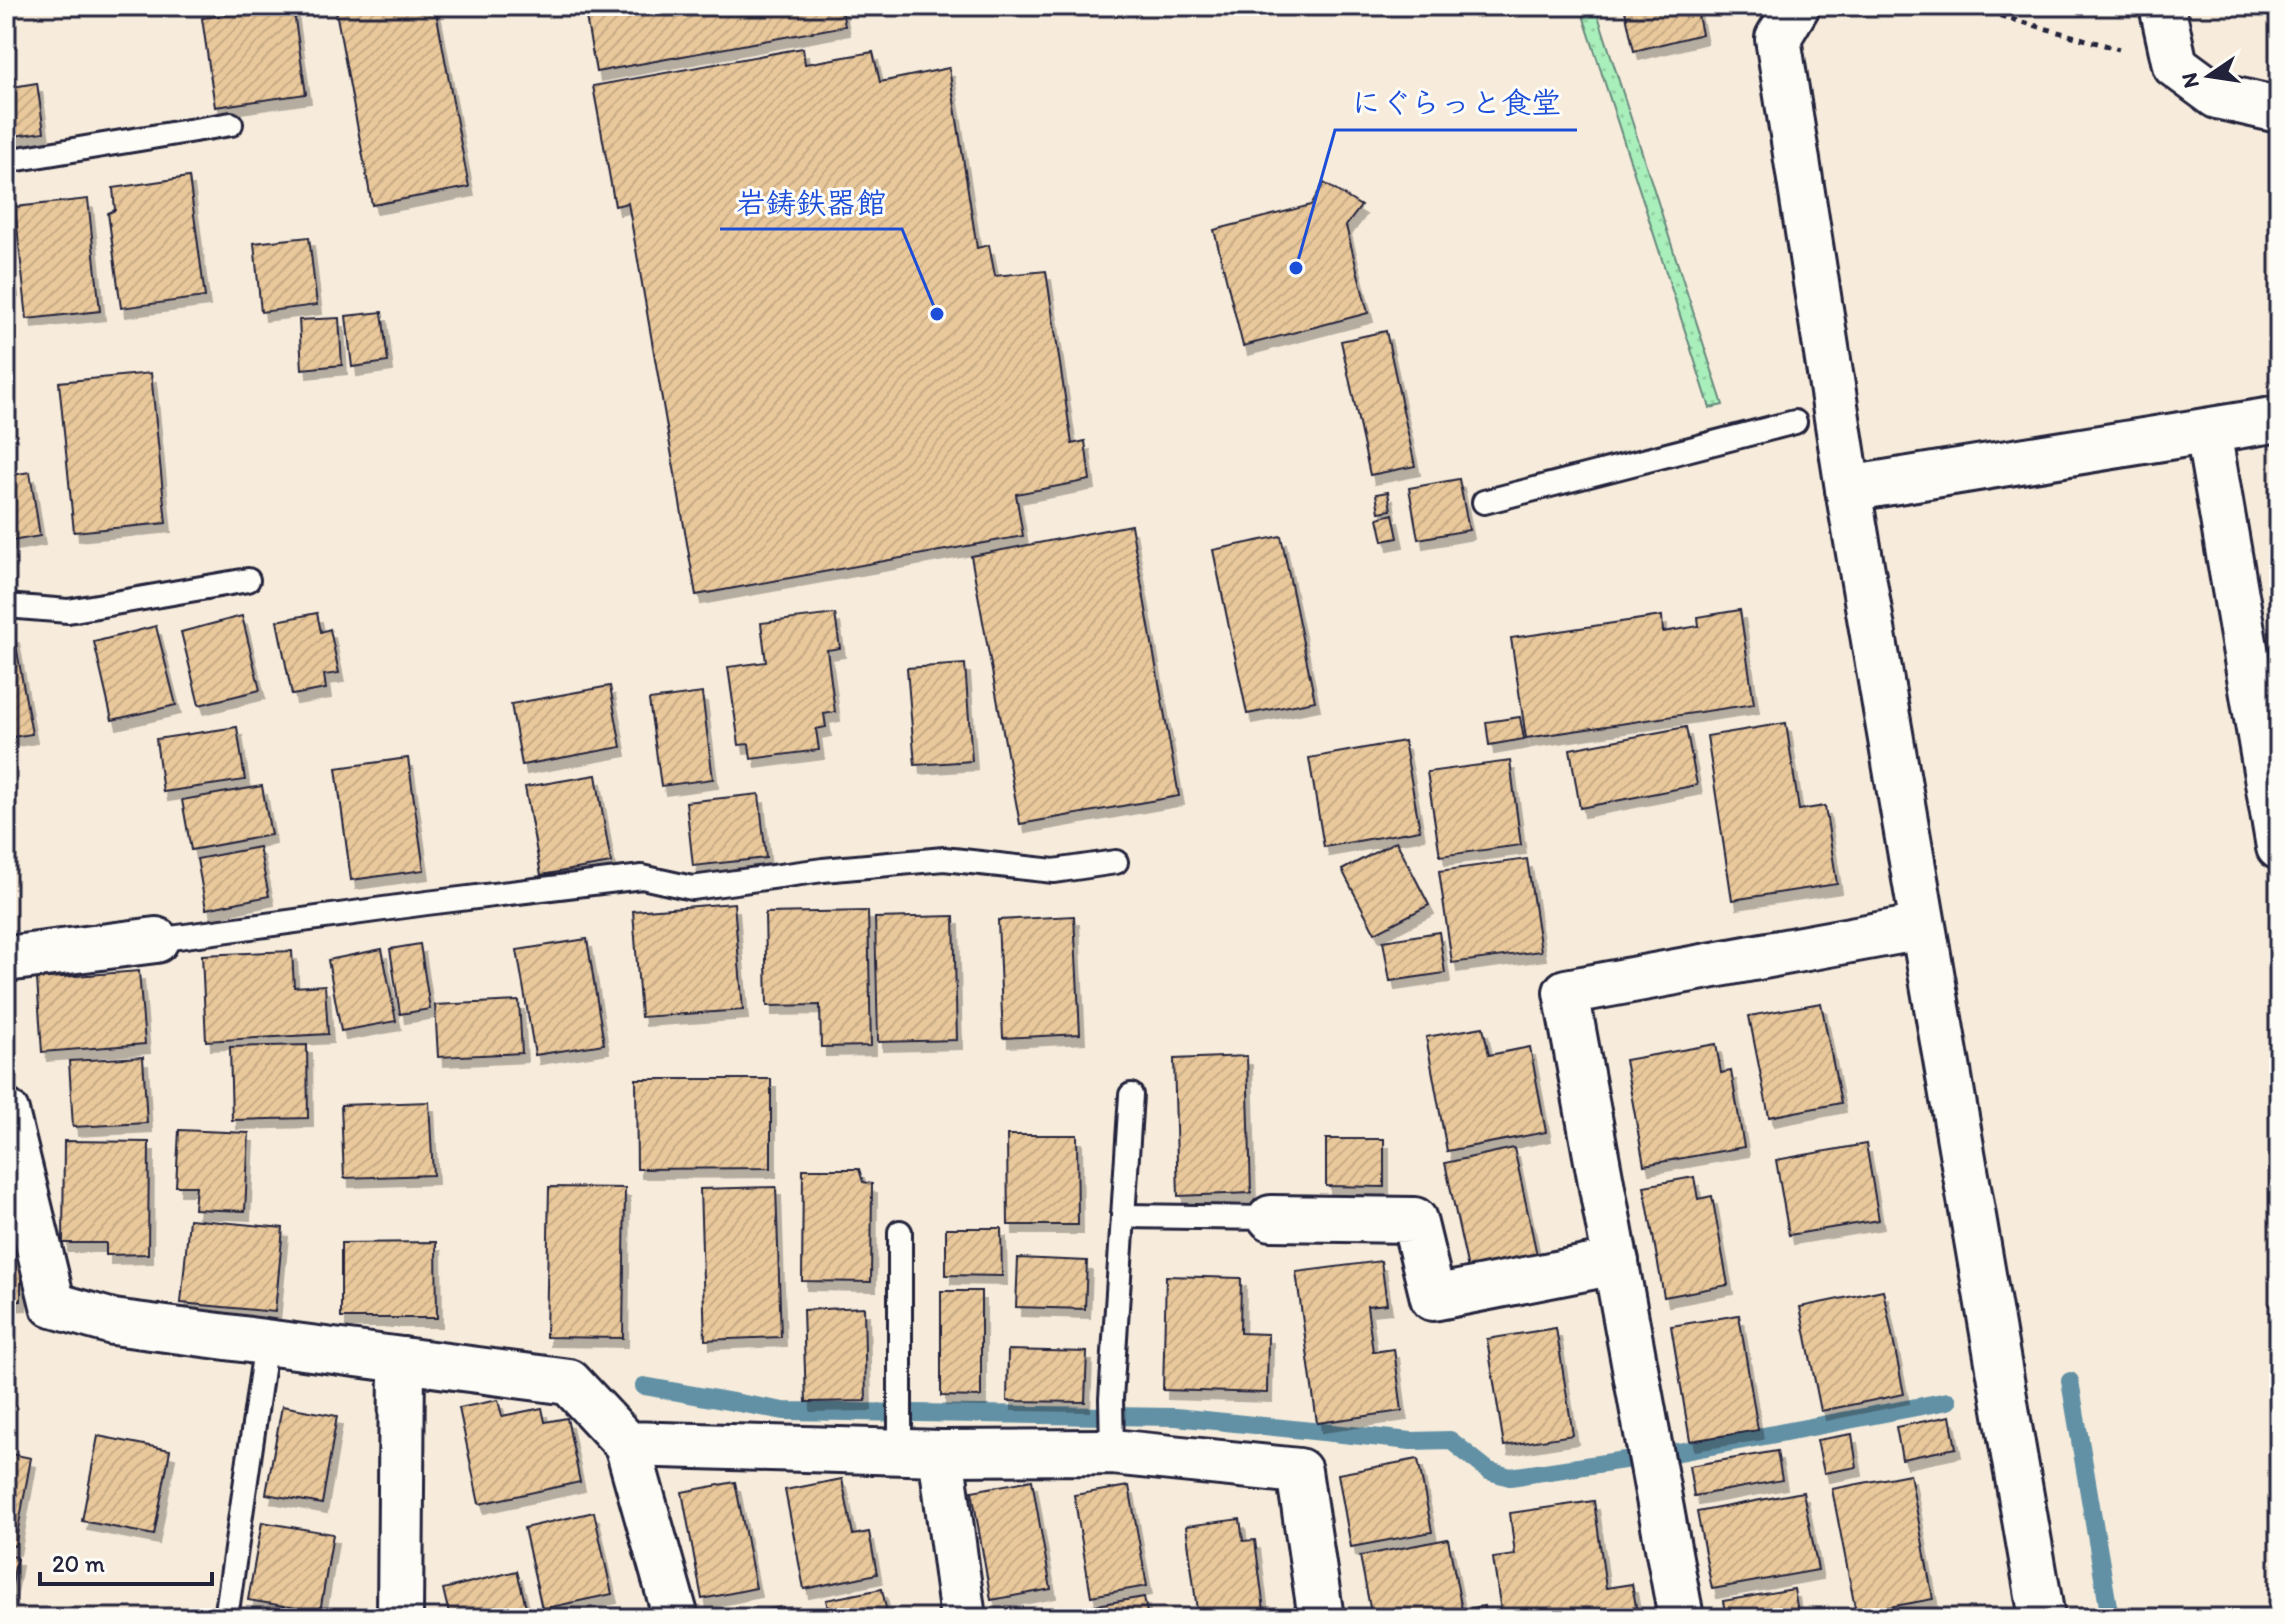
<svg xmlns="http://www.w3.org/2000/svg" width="2285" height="1624" font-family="Itim,'Klee One',sans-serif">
<defs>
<pattern id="grass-dots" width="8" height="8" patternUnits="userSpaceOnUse" patternTransform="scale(2)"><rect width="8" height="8" fill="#a9efbb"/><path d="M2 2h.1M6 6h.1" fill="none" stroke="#91cda2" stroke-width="1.8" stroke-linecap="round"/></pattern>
<pattern id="building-hatch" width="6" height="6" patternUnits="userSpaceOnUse" patternTransform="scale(2)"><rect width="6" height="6" fill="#e9c89b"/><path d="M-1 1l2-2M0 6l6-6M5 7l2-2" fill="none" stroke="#c8ac86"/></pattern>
<filter id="shadow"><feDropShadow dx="5" dy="9" stdDeviation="0" flood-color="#0004"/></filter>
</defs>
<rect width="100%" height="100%" fill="#f7ecdb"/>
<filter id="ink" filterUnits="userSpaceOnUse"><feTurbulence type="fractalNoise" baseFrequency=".0125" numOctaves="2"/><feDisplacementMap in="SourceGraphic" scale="16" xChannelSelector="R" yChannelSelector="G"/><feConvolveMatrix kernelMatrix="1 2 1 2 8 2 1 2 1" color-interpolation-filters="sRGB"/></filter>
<g filter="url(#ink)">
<polygon fill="url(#grass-dots)" stroke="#66887b" stroke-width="2" points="1580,6 1595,6 1723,405 1710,408"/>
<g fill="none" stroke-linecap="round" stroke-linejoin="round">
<g stroke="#6290a5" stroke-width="18">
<polyline points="2070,1381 2110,1618"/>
<polyline points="644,1386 784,1411 1176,1417 1411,1441 1450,1440 1489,1471 1510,1477 1685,1451 1948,1401"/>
</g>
</g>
<g fill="url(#building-hatch)" stroke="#22223b" stroke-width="2" filter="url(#shadow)">
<polygon points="293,6 306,94 215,107 202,18"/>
<polygon points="335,6 435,6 469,187 372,205"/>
<polygon points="584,6 841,6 845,26 596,72"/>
<polygon points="1624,6 1696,6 1702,34 1634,51"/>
<polygon points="803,48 805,64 873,52 880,82 949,68 977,248 989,245 995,276 1046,271 1072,444 1085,441 1090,480 1016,494 1023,536 696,595 628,203 615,206 593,86"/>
<polygon points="37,83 44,132 6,137 6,88"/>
<polygon points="189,177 205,297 121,308 108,213 115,210 113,188"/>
<polygon points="1324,183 1361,206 1346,226 1368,313 1243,346 1214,230 1311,205"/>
<polygon points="88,199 100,311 27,319 15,207"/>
<polygon points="309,237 317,305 261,312 254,243"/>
<polygon points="6,238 13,288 6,288"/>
<polygon points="382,312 388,362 352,367 346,316"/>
<polygon points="339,318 342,365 302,369 299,320"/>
<polygon points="1386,331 1415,466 1370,475 1341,341"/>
<polygon points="151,373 166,523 74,532 59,382"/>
<polygon points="30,472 40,536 6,542 6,476"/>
<polygon points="1459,479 1469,530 1418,539 1409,488"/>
<polygon points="1388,492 1391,510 1379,512 1376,494"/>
<polygon points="1393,514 1398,538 1383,541 1378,518"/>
<polygon points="1131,525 1179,796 1020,824 971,556"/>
<polygon points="1281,536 1315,701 1247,714 1213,550"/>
<polygon points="1740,610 1754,704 1526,738 1511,638 1662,616 1663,632 1699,626 1698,617"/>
<polygon points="317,613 321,632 330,629 339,673 324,675 326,689 292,695 277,621"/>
<polygon points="835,614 840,648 827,650 835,712 824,714 826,727 816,729 819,750 751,759 749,744 739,745 728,667 766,662 761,623"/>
<polygon points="242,616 260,690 199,705 181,632"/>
<polygon points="156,626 176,705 112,720 94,642"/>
<polygon points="14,634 32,734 6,738 6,636"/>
<polygon points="965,664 972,761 915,765 907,668"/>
<polygon points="610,686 621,747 522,765 511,704"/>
<polygon points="702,693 713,779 661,786 649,700"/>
<polygon points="1520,717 1524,739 1489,745 1486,722"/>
<polygon points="1786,723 1799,810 1825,806 1837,884 1732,900 1707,736"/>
<polygon points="237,727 245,780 163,792 156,739"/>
<polygon points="1686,727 1697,785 1580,808 1570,749"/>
<polygon points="1404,741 1420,830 1324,847 1309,758"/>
<polygon points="408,758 424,870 351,880 336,768"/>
<polygon points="1510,761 1521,845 1440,856 1427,772"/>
<polygon points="596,775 611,863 541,875 525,787"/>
<polygon points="262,786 271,835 191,850 182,800"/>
<polygon points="759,794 766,858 693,866 686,802"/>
<polygon points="1396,841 1429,905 1375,933 1342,870"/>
<polygon points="259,847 269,896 206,909 197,859"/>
<polygon points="1527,859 1541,951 1452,963 1439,871"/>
<polygon points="734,903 743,1010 641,1017 633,911"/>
<polygon points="868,911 871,1046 821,1047 820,1005 767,1006 765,913"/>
<polygon points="954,916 957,1040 878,1042 875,918"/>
<polygon points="1074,916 1080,1034 1003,1038 998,920"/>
<polygon points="1439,932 1445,973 1390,981 1383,941"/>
<polygon points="587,939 604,1044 535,1055 517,950"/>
<polygon points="420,944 430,1009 400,1014 390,949"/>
<polygon points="382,949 396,1021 341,1031 328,960"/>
<polygon points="292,951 294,987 325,985 328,1034 206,1041 202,955"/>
<polygon points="139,971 145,1044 42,1052 37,979"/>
<polygon points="519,1001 522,1053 438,1057 435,1005"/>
<polygon points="1821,1003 1841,1103 1769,1117 1749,1016"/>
<polygon points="1483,1027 1489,1055 1530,1047 1546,1132 1447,1151 1426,1037"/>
<polygon points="1716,1044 1721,1073 1731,1071 1744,1147 1644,1165 1625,1060"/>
<polygon points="307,1045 308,1118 232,1120 230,1047"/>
<polygon points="1247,1056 1251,1193 1178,1196 1174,1059"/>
<polygon points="143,1057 147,1123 73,1127 69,1061"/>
<polygon points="636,1079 771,1079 771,1168 637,1169"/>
<polygon points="429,1102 433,1175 344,1178 341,1105"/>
<polygon points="179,1130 249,1133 245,1211 194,1209 196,1186 176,1186"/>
<polygon points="1007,1135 1077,1135 1078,1225 1008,1225"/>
<polygon points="1326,1139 1384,1139 1384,1187 1326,1186"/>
<polygon points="64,1141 149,1142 148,1254 106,1255 106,1243 63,1243"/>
<polygon points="1866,1144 1879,1220 1789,1235 1776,1160"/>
<polygon points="1514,1148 1537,1255 1468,1269 1445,1163"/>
<polygon points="803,1169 859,1169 863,1182 872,1184 871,1282 802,1281"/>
<polygon points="1694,1177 1698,1199 1712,1196 1728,1285 1664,1297 1644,1186"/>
<polygon points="549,1187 625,1188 623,1338 546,1337"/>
<polygon points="776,1187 781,1337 705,1340 700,1189"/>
<polygon points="189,1219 283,1228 275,1312 181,1303"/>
<polygon points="946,1228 1001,1228 1002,1276 946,1275"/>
<polygon points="6,1231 8,1255 21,1255 21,1301 6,1302"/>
<polygon points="436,1242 437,1318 341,1318 341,1243"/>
<polygon points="1018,1258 1087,1261 1085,1309 1016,1307"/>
<polygon points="1381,1261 1387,1304 1367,1306 1373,1352 1394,1349 1402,1411 1317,1423 1296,1272"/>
<polygon points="1166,1276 1241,1278 1240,1333 1268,1334 1267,1393 1163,1390"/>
<polygon points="1883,1290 1904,1394 1821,1411 1800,1307"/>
<polygon points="941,1291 981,1291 981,1397 941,1396"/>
<polygon points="864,1307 866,1401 806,1402 803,1310"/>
<polygon points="1739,1315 1758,1430 1690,1441 1671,1326"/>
<polygon points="1556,1328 1573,1435 1504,1446 1487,1339"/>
<polygon points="1008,1350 1087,1352 1085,1402 1007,1401"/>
<polygon points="498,1400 502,1416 542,1408 545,1422 567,1418 580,1482 479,1504 459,1408"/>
<polygon points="282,1406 337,1416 322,1504 266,1494"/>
<polygon points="1950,1416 1956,1448 1902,1459 1896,1427"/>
<polygon points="1852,1434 1857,1467 1824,1473 1817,1440"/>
<polygon points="98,1436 170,1450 154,1535 82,1521"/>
<polygon points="1777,1451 1782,1480 1694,1496 1689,1466"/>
<polygon points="6,1453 31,1458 15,1546 6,1544"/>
<polygon points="1418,1459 1432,1532 1351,1547 1338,1474"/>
<polygon points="1910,1474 1933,1599 1856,1613 1832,1489"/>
<polygon points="842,1479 853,1535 869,1532 877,1574 804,1589 785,1490"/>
<polygon points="1032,1480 1051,1589 991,1600 972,1491"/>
<polygon points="735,1482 756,1588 702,1599 682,1492"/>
<polygon points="1129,1486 1147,1586 1091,1596 1074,1495"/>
<polygon points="1803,1492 1818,1570 1712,1589 1697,1512"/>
<polygon points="1594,1501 1606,1588 1632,1584 1638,1618 1502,1618 1493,1558 1515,1555 1510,1513"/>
<polygon points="594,1512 612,1594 542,1609 524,1528"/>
<polygon points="1240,1519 1243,1541 1255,1540 1265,1618 1198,1618 1186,1526"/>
<polygon points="262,1522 333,1534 320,1612 248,1600"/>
<polygon points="1448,1539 1462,1610 1484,1606 1486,1618 1372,1618 1360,1556"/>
<polygon points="6,1555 17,1557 6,1617"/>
<polygon points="517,1571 529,1618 450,1618 443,1589"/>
<polygon points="882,1589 888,1618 830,1618 826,1600"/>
<polygon points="1794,1589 1799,1618 1726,1618 1723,1601"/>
<polygon points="1144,1597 1148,1618 1087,1618 1085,1607"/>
<polygon points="783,1607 785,1618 716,1618"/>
<polygon points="642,1610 645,1618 616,1618"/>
</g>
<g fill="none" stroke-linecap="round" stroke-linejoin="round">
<defs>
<g id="lane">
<polyline points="6,161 231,124"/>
<polyline points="1484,502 1795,422"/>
<polyline points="6,606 68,611 248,580"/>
<polyline points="156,940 427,903 642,877 692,888 823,870 944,859 1054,871 1116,862"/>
<polyline points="1123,1216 1271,1218"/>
<polyline points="900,1452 900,1232"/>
<polyline points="1112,1452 1111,1399 1131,1095"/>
<polyline points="226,1618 266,1342"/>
</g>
<g id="street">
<polyline points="2162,6 2175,65 2217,96 2279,110"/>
<polyline points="2208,431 2279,847"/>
<polyline points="1848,489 2279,419"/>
<polyline points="6,959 156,940"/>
<polyline points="6,1112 53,1305 113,1322 569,1382 627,1444 941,1453 1112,1452 1299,1471 1321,1618"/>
<polyline points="1271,1218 1414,1220 1433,1298 1616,1262"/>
<polyline points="627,1444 676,1618"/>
<polyline points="941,1453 963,1618"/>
<polyline points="400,1618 402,1360"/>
<polyline points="1681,1618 1566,992 1922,927"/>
</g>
<polyline id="secondary" points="1797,6 1778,38 1848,489 2042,1618"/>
</defs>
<use href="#lane" stroke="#22223b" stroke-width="28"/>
<use href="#street" stroke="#22223b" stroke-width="50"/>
<use href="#secondary" stroke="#22223b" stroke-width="50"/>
<polyline stroke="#22223b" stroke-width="5" stroke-dasharray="6 6" stroke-linecap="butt" points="1965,6 2119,49"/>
<use href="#lane" stroke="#fdfcf7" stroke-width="22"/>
<use href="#street" stroke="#fdfcf7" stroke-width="44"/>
<use href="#secondary" stroke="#fdfcf7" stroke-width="44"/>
</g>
</g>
<path fill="none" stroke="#1d4ed8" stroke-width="3" d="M1296 268L1335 130H1577M937 314L902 229H720"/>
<g fill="#1d4ed8" stroke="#fdfcf7" stroke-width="3">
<circle cx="1296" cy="268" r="8"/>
<circle cx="937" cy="314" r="8"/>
</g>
<g font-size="30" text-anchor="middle" font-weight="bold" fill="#1d4ed8" stroke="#fdfcf7" stroke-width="6" stroke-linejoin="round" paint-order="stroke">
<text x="1456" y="113">にぐらっと食堂</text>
<text x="811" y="213">岩鋳鉄器館</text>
</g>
<rect width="2285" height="1624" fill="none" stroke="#fdfcf7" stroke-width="32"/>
<rect x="16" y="16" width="2253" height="1592" fill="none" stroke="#22223b" stroke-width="3" filter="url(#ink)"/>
<g transform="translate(2209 76) rotate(257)" stroke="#fdfcf7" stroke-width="6" paint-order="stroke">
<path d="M0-6L14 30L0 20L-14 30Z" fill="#22223b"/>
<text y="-12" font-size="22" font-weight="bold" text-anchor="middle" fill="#22223b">N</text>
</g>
<path d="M40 1572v12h172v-12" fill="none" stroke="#22223b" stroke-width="4"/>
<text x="52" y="1572" font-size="24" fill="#22223b" stroke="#fdfcf7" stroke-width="6" paint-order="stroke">20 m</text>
</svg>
